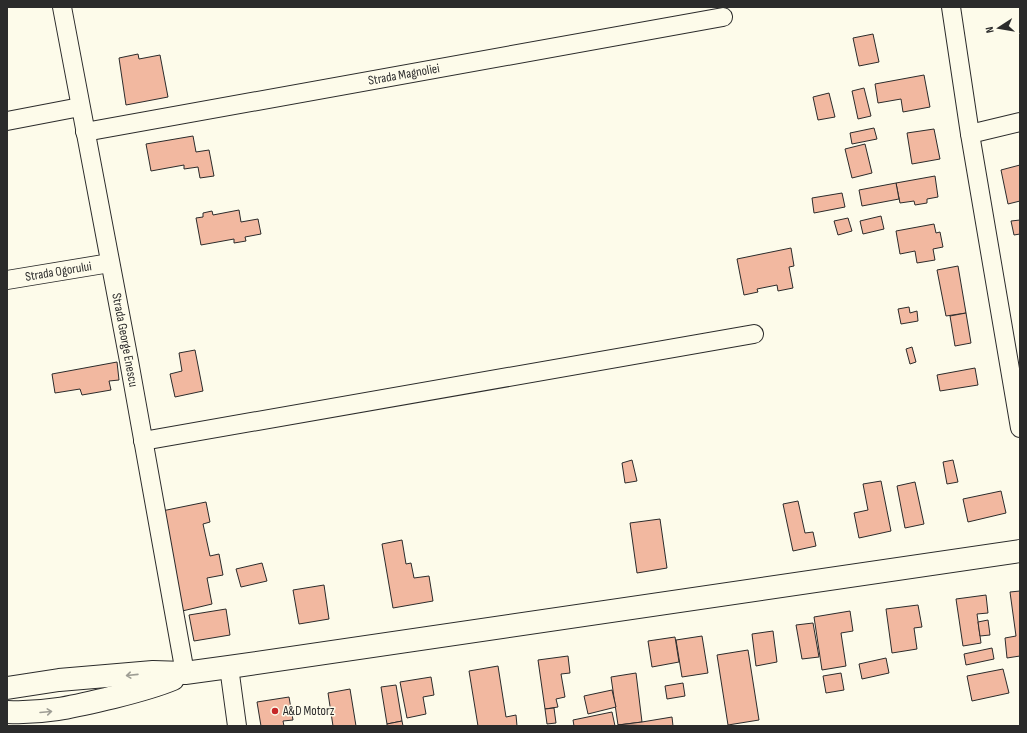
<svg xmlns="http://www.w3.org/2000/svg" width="1027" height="733" font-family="'Sofia Sans Condensed',sans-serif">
<rect width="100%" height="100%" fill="#fdfbea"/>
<g fill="#f2b8a0" stroke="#2b2b2b">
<polygon points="873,34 879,62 859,66 853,38"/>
<polygon points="138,54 139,59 160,55 168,97 126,105 119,58"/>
<polygon points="924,75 930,107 903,112 901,99 878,103 875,84"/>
<polygon points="864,88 871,116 858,119 852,91"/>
<polygon points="829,93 835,117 818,120 813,97"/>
<polygon points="874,128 877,139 852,144 850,133"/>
<polygon points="934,129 940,159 912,164 907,133"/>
<polygon points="193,136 196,152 209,150 214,176 200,178 198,167 184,169 184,165 151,171 146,144"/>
<polygon points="865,144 872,173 852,178 845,149"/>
<polygon points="1020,165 1020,201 1008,204 1001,170"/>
<polygon points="935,176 938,197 927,199 927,203 915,205 914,201 900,203 896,183"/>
<polygon points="896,183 899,199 862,206 859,190"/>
<polygon points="842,193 845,207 814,213 812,198"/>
<polygon points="239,210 241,222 258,219 261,234 245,237 246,241 234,243 234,239 201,245 196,218 203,217 203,213 212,211 213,215"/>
<polygon points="881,216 884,229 863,234 860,221"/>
<polygon points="848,218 852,231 838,235 834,221"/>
<polygon points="1020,220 1020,234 1014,235 1011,221"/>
<polygon points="934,224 936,233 940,232 943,247 933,249 935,260 917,263 915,251 900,254 896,231"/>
<polygon points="791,248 794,266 789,267 793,288 778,291 777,285 757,289 758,292 744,295 737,259"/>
<polygon points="958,266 966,313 946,316 937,270"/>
<polygon points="909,307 910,313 917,311 918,321 901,324 898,309"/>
<polygon points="966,313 971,343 955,346 950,316"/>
<polygon points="912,347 916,362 910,364 906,349"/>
<polygon points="195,350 203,391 175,397 170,374 182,371 179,353"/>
<polygon points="117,362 119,380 109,381 111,390 82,395 80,389 55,393 52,374"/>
<polygon points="975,368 978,385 940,391 937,375"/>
<polygon points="632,460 637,481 625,483 622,463"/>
<polygon points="953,460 958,482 947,484 943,462"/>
<polygon points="881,481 891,531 859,538 854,513 868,510 863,484"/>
<polygon points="915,482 924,524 905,528 897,486"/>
<polygon points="1001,491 1006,513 968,522 963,499"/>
<polygon points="798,501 805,533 813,532 816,546 793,551 783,504"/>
<polygon points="206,502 210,522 203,524 210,556 219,554 223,575 207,578 212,604 178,612 157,512"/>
<polygon points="660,519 667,568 637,573 630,523"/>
<polygon points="402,540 406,564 411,563 414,578 429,576 433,601 393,608 382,544"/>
<polygon points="262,563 267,581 241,587 236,569"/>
<polygon points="324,585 329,619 299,624 293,590"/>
<polygon points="1020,591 1020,656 1007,658 1005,638 1016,636 1010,592"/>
<polygon points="986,595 988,613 977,614 981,643 963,646 956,599"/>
<polygon points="918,605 922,627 914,628 917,649 892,653 886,609"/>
<polygon points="226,609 230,635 194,641 189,615"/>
<polygon points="850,611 853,631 841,633 846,666 822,670 814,617"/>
<polygon points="988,620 990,635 980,636 978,622"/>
<polygon points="813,623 819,657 802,659 796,625"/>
<polygon points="773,631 777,662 756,666 752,634"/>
<polygon points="702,636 708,673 682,677 676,640"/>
<polygon points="675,637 679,662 652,667 648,641"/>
<polygon points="992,648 994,659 966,665 964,654"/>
<polygon points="748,650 759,720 728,725 717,655"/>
<polygon points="568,656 570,673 561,674 565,697 556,699 558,707 545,709 538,660"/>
<polygon points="886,658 889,673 862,679 859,664"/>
<polygon points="498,666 506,717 516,715 517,726 478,726 469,671"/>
<polygon points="1003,669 1009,693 972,701 967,676"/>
<polygon points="636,673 642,722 618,725 611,677"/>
<polygon points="841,673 844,690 826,693 823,676"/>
<polygon points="431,677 434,695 423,697 426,714 407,718 400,682"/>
<polygon points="683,683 685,696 667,699 665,686"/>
<polygon points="396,685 402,721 387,724 381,687"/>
<polygon points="350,689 356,726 333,726 328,693"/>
<polygon points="612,690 616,707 588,714 584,696"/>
<polygon points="289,697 293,720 283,721 284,726 261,726 257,702"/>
<polygon points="554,708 556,723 547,724 545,709"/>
<polygon points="612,712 615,726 574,726 573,720"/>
<polygon points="672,717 673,726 618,725 642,722"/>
<polygon points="402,721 403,726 387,726 387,724"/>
</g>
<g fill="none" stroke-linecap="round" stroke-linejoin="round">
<defs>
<g id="street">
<path id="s1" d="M62 7 129 361 185 673"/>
<polyline points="951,7 970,134 1020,428"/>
<polyline points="7,121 80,107"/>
<path id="s2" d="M85 132 723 17"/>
<polyline points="970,134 1020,122"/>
<path id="s3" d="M7 280 110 263"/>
<polyline points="143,441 754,334"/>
<polyline points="229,667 237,726"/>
</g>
<g id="highway">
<polyline points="7,688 59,680 153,672 185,673 229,667 1020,551"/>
<path d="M7 712C46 714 76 706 114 697 134 692 154 687 173 679"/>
</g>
</defs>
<use href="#street" stroke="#2b2b2b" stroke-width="20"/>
<use href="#highway" stroke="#2b2b2b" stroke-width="24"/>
<use href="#street" stroke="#fdfbea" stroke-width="18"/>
<use href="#highway" stroke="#fdfbea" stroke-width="22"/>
</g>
<defs><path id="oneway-shaft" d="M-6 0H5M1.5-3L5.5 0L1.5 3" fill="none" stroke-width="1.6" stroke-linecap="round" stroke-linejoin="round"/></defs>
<g stroke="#9e9d94">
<use href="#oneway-shaft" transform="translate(132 675) rotate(174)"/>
<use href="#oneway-shaft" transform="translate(46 712) rotate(-5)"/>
</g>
<circle fill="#c62828" stroke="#fdfbea" stroke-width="1.5" cx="275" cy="711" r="4"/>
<g text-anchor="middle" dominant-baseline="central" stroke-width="3" stroke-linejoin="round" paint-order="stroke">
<g font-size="13" fill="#2b2b2b" stroke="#fdfbea">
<text stroke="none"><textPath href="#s2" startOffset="324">Strada Magnoliei</textPath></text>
<text stroke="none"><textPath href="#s3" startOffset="52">Strada Ogorului</textPath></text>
<text stroke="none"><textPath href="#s1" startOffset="339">Strada George Enescu</textPath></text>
</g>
<g font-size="13" fill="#2b2b2b" stroke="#fdfbea" text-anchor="start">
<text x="283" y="711">A&amp;D Motorz</text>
</g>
</g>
<rect width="1027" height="733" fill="none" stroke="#2b2b2b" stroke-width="16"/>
<g transform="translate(999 28) rotate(258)" stroke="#fdfbea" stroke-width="3" paint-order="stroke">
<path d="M0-3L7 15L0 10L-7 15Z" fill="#2b2b2b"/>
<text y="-6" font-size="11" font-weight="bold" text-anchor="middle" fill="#2b2b2b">N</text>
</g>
</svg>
